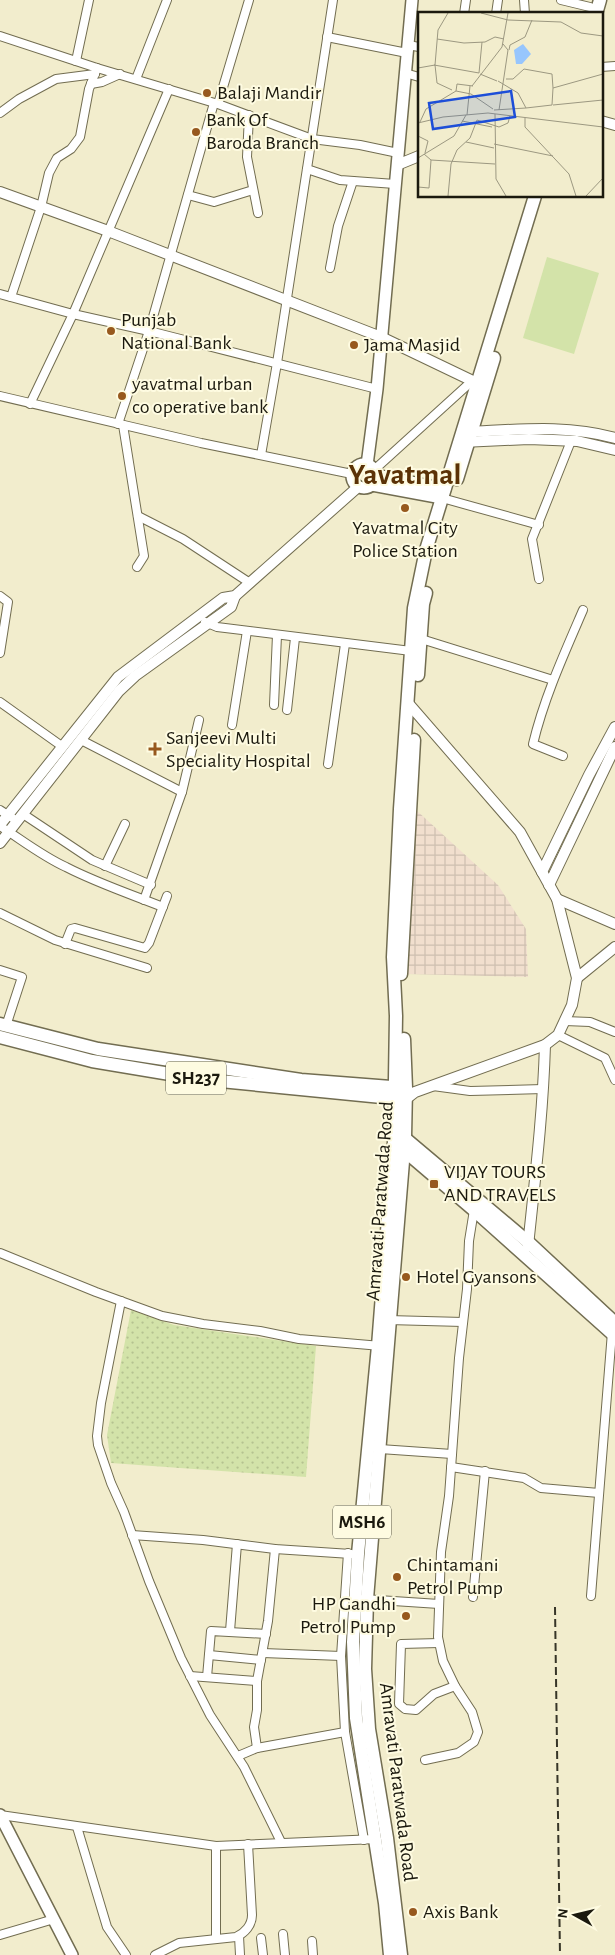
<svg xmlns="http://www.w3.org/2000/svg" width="615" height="1955" font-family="'Alegreya Sans',sans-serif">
<defs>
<pattern id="industrial-grid" width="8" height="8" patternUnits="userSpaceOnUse" patternTransform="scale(1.25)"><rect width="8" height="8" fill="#f1dfce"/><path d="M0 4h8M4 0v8" fill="none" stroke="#cebfb0"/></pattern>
<pattern id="park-dots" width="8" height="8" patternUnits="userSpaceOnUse" patternTransform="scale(1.25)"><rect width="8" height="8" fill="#d3e3a9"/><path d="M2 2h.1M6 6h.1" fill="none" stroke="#b5c290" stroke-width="1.8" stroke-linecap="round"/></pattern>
</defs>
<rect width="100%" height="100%" fill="#f2edcd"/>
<polygon fill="url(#industrial-grid)" points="415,809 498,885 526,929 528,977 407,974"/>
<polygon fill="#d3e3a9" points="547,257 599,273 574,354 523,338"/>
<polygon fill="url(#park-dots)" points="131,1310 174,1325 316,1346 306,1477 111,1463 107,1435"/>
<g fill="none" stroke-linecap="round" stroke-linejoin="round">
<defs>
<g id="minor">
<polyline points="524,0 525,14"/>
<polyline points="561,0 590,7"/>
<polyline points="464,14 466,0"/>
<polyline points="496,14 498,0"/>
<polyline points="0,36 97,68 218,104 312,139 360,145 398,153"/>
<polyline points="327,37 407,53"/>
<polyline points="408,45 419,47"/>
<polyline points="76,61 89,0"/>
<polyline points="601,67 615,66"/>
<polyline points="405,73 419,77"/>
<polyline points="136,79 167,0"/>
<polyline points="91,84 102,82 120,74"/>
<polyline points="218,104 249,0"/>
<polyline points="0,113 19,99 56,79 95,74"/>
<polyline points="249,115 247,157 258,213"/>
<polyline points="307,169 340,180 395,184"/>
<polyline points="188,195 214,202 253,190"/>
<polyline points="330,268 338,226 353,181"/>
<polyline points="0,294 73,314 149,331 377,389"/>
<polyline points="11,297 41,207 49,173 57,158 71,149 80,137 89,89 97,68"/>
<polyline points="0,396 201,443 352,474"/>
<polyline points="30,404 73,314 169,89"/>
<polyline points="118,424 149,331 214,103"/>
<polyline points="123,425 144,556 137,567"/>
<polyline points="261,455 277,363 333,0"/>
<polyline points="374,470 472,381"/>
<polyline points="442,498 539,525"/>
<polyline points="138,516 183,539 250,583"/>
<polyline points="539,579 532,539 571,441"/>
<polyline points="0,596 8,602 0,653"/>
<polyline points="205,622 217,627 411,651"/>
<polyline points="418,638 553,680"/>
<polyline points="0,702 63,747"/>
<polyline points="274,705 277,635"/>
<polyline points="287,710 295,638"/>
<polyline points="232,725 247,631"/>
<polyline points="81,740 182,792"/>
<path d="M563 756 533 744C544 698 564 654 583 610"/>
<polyline points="328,764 345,644"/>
<polyline points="0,810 17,821"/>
<polyline points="23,814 92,860 151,885"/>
<path d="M0 826C22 840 42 856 66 867 97 883 130 894 163 907"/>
<polyline points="105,866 125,824"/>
<polyline points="144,900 182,792 199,720"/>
<polyline points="0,913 55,940 147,968"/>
<polyline points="65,944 71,929 75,928 145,948 149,943 167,896"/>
<polyline points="0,970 22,977 6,1026"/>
<polyline points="565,1021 590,1022 615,1032"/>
<polyline points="558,1035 605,1058 615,1080"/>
<polyline points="433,1086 470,1091 543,1089"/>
<polyline points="0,1253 96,1292 162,1316 203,1324 260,1331 299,1339 381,1346"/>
<polyline points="121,1301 101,1403 97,1436 98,1445 111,1483 124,1512 149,1581 181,1658 210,1715 244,1767 281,1842"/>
<polyline points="388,1320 463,1322"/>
<polyline points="380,1449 452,1454"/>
<polyline points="451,1467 524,1478 541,1488 599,1493"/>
<polyline points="132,1535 203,1540 275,1549 351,1554"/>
<polyline points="348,1553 341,1656 345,1732 364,1840"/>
<polyline points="591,1596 612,1332"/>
<polyline points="473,1597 485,1471"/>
<polyline points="363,1599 439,1604"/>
<polyline points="230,1631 237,1544"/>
<polyline points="439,1643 401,1644 399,1704 405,1709 416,1710 434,1694 455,1686"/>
<polyline points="263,1653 341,1656"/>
<polyline points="209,1655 261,1660"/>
<polyline points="190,1676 257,1681"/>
<polyline points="207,1677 211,1631 266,1634"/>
<polyline points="257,1748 254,1727 257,1710 257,1681 268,1621 275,1549"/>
<polyline points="238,1756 257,1748 345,1732"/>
<polyline points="425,1760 458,1753 474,1742 478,1732 472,1712 455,1686 443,1661 438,1637 441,1552 449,1496 459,1358 467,1289 469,1241 474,1210"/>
<polyline points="0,1815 216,1846 376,1839"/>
<polyline points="77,1827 107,1927 126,1955"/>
<polyline points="216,1846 216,1938"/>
<polyline points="283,1934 285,1955"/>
<polyline points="0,1935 54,1919"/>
<polyline points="239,1936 240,1955"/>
<polyline points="261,1938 263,1955"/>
<polyline points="312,1941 313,1955"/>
<path d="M155 1955 179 1943 236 1937C245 1933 252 1925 252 1915L248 1844"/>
</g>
<g id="tertiary">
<polyline points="601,121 615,125"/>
<polyline points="397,165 419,156"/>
<polyline points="0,192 108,231 381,337 477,383"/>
<path d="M466 432C516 430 567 424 615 438"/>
<polyline points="462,442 529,439 577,441 615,450"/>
<polyline points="0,825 118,677 223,598 235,596 358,487"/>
<polyline points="0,843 119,691 135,676 231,607 235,596"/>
<polyline points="542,872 589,775 615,727"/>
<polyline points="549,885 615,747"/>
<polyline points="557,899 615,924"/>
<polyline points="577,978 615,947"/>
<polyline points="406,1099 415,1092 545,1045 558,1035 572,1005 577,978 557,899 520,832 408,703"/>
<path d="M528 1246C535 1179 543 1113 545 1045"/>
</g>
<g id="secondary">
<circle cx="364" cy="476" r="12"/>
<polyline points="367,465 377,389 412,0"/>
<polyline points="376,475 445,489"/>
<polyline points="372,485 442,498"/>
<polyline points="0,1815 72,1955"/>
</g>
<g id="primary">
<polyline points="596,14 600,0"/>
<polyline points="457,479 494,358"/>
<polyline points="418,675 423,604 426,593"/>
<polyline points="401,974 414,740"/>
<polyline points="0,1024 98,1049 301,1080 404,1088"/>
<polyline points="0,1037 92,1061 200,1079 402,1099"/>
<polyline points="401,1135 528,1242 615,1323"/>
<polyline points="399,1146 474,1210 615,1336"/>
<polyline points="390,1955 385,1903 356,1718 353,1642 358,1554 378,1346 394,1142 396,1016 393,957 400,809 414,608 426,550 535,196"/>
<polyline points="401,1955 387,1838 369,1729 365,1669 367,1599 405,1137 406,1088 404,1039"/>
</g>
</defs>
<use href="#minor" stroke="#726d51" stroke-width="10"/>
<use href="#tertiary" stroke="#726d51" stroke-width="12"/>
<use href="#secondary" stroke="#726d51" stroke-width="14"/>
<use href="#primary" stroke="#726d51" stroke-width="15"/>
<use href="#minor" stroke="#fff" stroke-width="8"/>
<use href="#tertiary" stroke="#fff" stroke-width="10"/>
<use href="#secondary" stroke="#fff" stroke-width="11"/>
<use href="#primary" stroke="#fff" stroke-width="12"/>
<polyline stroke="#373527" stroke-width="2" stroke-dasharray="8 4" stroke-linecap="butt" points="555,1607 560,1955"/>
</g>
<g fill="#97591e" stroke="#fefbe1" stroke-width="2">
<circle cx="207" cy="93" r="5"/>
<circle cx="196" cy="132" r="5"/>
<circle cx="111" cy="331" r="5"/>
<circle cx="354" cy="345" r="5"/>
<circle cx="122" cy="396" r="5"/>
<circle cx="405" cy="508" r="5"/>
<path d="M152.5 741.5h5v5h5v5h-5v5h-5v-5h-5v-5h5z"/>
<rect x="429" y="1179" width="10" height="10" rx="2.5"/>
<circle cx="406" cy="1277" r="5"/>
<circle cx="397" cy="1577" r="5"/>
<circle cx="406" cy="1616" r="5"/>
<circle cx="413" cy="1912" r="5"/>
</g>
<g text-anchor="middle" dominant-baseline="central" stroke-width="4" stroke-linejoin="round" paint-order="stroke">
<g fill="#fefbe1" stroke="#5f5d4d" stroke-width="1">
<rect x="166" y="1061.5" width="60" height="33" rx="4"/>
<rect x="333" y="1505.5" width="58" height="33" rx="4"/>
</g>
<g font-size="19" font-weight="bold" fill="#1b190e">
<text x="196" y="1078">SH237</text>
<text x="362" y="1522">MSH6</text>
</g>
<g font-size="20" fill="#1b190e" stroke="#fefbe1" text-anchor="start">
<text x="217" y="93">Balaji Mandir</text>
<text x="206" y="120">Bank Of<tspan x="206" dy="23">Baroda Branch</tspan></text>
<text x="121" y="320">Punjab<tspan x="121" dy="23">National Bank</tspan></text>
<text x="364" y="345">Jama Masjid</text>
<text x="132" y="384">yavatmal urban<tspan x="132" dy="23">co operative bank</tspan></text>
<text x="405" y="528" text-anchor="middle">Yavatmal City<tspan x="405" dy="23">Police Station</tspan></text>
<text x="166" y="738">Sanjeevi Multi<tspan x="166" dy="23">Speciality Hospital</tspan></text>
<text x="444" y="1172">VIJAY TOURS<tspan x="444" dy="23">AND TRAVELS</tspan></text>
<text x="416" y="1277">Hotel Gyansons</text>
<text x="407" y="1565">Chintamani<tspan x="407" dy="23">Petrol Pump</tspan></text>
<text x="396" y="1604" text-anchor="end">HP Gandhi<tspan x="396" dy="23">Petrol Pump</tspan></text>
<text x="423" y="1912">Axis Bank</text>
</g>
<g font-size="20" fill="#1b190e" stroke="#fefbe1">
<text transform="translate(380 1201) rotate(-86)">Amravati Paratwada Road</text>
<text transform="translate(398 1782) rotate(83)">Amravati Paratwada Road</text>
</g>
<g font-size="30" font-weight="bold" fill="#5b3206" stroke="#fefbe1">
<text x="405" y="475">Yavatmal</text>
</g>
</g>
<g transform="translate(418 12)">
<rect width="185" height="185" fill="#f2edcd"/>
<path d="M105 32 113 42 104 52H98L96 38Z" fill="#97c6fd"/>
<path fill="none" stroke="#9c9881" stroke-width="1" d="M63 1 90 8M90 8 143 10 163 21 185 24M19 27 46 31 67 30 77 25 86 27M91 38 92 33 107 25 114 8M16 53 61 61M17 53 19 71 34 78M0 56 17 53 20 18 30 1M61 61 64 30M62 62 79 69M88 67H95L106 57 134 62 135 76M80 69 100 81 108 96 134 93M54 74 84 35 90 1M38 79 53 82 75 97M134 93 135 76 185 62M135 93 185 88M76 98 108 96M81 98 90 38 85 32M77 102 78 167 88 184M49 103 52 74M107 106V115L151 162 158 184M59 108 81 115 90 111 92 104M44 109 74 115M2 110 8 97 38 79 39 72 55 74M0 111 25 105 70 101 185 115M0 124 10 129 7 141M48 130 76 136M76 132 135 144M6 142 13 148 77 152M0 146 36 124 48 103M0 175 11 176 13 148M30 184 33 152 39 138 52 126 59 108M168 184 185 166"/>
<path fill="#1d4ed8" fill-opacity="0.15" stroke="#1d4ed8" stroke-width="2.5" d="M93 79 97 105 15 117 11 91Z"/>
<rect width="185" height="185" fill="none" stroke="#1b190e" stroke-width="2.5"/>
</g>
<g transform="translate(575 1915) rotate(278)" stroke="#fefbe1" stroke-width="4" paint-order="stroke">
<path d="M0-4L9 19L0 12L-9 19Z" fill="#1b190e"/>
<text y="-8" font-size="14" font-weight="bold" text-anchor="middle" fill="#1b190e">N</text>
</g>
</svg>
